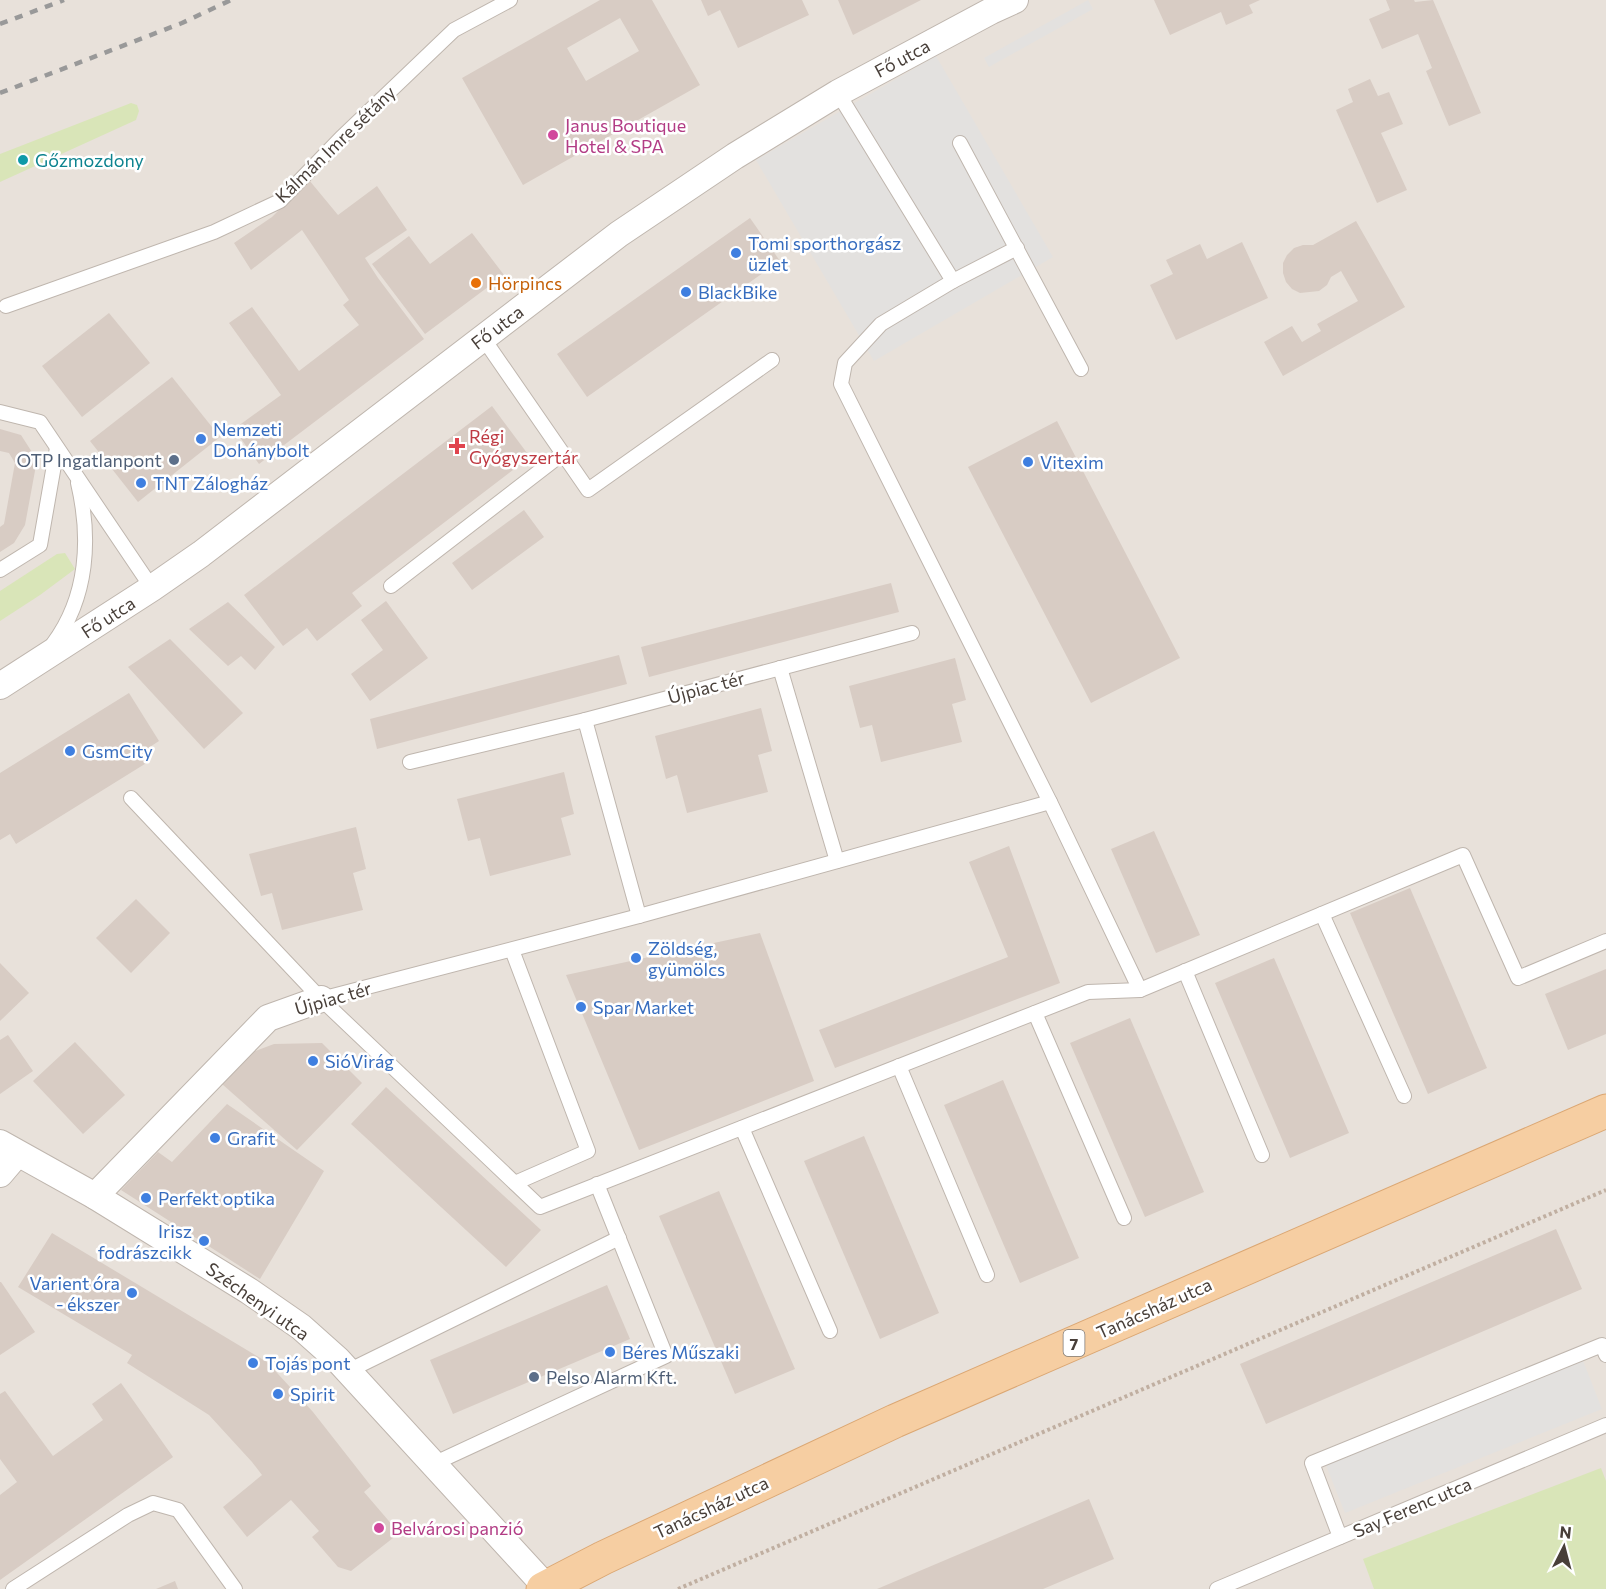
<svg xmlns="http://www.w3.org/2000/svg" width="1606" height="1589" font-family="Commissioner,sans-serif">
<rect width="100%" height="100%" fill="#f4f0eb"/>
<rect fill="#e8e1da" x="0" y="0" width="1606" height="1589"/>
<g fill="#d9e5b8">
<polygon points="131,103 137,105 139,111 136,120 0,182 0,154"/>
<polygon points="65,553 75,569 40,595 0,621 0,591 57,554"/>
<polygon points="1601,1468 1606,1481 1606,1589 1374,1589 1363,1559"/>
</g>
<g fill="#e3e1df">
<polygon points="1088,0 1093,9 989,67 984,58"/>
<polygon points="936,56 1053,257 874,361 756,160"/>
<polygon points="1580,1353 1602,1409 1345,1513 1323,1458"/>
</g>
<g fill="#d8ccc4" fill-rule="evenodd">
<path d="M600 0H652L700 85 523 185 462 78ZM620 18 639 51 586 81 567 48Z"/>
<polygon points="701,0 802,0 809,15 738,48 720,10 708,16"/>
<polygon points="838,0 921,0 853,35"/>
<polygon points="1154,0 1260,0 1249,5 1253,13 1226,25 1221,12 1170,35"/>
<polygon points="1386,0 1414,0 1415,2 1433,0 1481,113 1449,126 1426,71 1432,68 1418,34 1382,49 1369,19 1390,10"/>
<polygon points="1370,79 1378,96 1389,92 1403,124 1381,133 1407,190 1377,203 1336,110 1353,102 1348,89"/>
<polygon points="309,180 338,215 377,186 407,230 365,258 378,278 424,339 259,464 234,429 281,395 229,323 252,307 299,371 359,325 343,305 349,300 302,230 251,270 234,243 272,217"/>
<polygon points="750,218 780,261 587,397 557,354"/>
<polygon points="1356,221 1405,307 1283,376 1264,342 1292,326 1302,342 1321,331 1317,324 1358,301 1341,271 1331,277 1327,285 1319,291 1300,293 1292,289 1286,282 1283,273 1283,263 1287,255 1294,248 1303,245 1313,245"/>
<polygon points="472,233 504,275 425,334 372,264 409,236 430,264"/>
<polygon points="1242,242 1268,298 1176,340 1150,285 1173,274 1166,260 1200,244 1207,259"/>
<polygon points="109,313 150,363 82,417 42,366"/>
<polygon points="172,377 220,437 138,502 90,441"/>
<polygon points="492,406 530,457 352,593 362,606 317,641 307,628 283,646 244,595"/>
<polygon points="1057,421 1180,658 1091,703 968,467"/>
<polygon points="0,429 21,435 37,460 25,525 14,543 0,552 0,527 4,524 15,463 9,453 0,451"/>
<polygon points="524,510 544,537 472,590 452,563"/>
<polygon points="891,583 899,612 649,677 641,647"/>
<polygon points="386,601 428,658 370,701 351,674 383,650 361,620"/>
<polygon points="228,602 275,647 255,670 241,656 228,666 189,629"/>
<polygon points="170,639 243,713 204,749 128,667"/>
<polygon points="619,655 627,684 377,749 370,719"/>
<polygon points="955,658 966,700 952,704 962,742 881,762 872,725 860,728 849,686"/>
<polygon points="129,693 159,741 142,752 148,762 16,844 10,834 0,840 0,773"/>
<polygon points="761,708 772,751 758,755 768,792 687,813 677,775 666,779 655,736"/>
<polygon points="564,772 574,814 561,818 571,855 490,876 480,838 468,841 457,799"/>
<polygon points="356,827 366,869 353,873 363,910 282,930 272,893 261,896 249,854"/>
<polygon points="1154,831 1200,935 1156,953 1111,849"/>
<polygon points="1009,846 1060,983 835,1068 819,1030 1008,957 969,862"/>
<polygon points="1410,888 1487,1068 1428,1094 1350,913"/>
<polygon points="136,899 170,933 131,973 96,938"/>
<polygon points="760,933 814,1081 639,1150 566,975"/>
<polygon points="1274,958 1349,1133 1290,1158 1215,983"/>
<polygon points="0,963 29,993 0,1021"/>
<polygon points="1606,969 1606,1034 1568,1050 1545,994"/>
<polygon points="1130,1018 1204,1192 1145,1217 1070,1043"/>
<polygon points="8,1035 33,1071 0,1094 0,1040"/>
<polygon points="75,1042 125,1095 83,1134 33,1081"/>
<polygon points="322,1043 362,1083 297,1150 222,1084 245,1055 274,1044"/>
<polygon points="1003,1080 1079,1258 1020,1283 944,1105"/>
<polygon points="386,1087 541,1230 506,1267 351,1124"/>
<polygon points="227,1104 324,1171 260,1279 121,1190 158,1152 172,1162"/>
<polygon points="864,1136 939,1313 880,1339 804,1161"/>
<polygon points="719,1191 795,1369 735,1394 659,1216"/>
<polygon points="1556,1229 1582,1289 1266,1424 1240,1364"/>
<polygon points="52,1233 267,1362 313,1412 371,1486 364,1492 394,1527 393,1538 351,1571 338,1567 312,1537 319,1531 291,1500 247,1537 223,1507 262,1475 252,1462 209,1415 127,1363 132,1355 18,1287"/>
<polygon points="0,1282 1,1282 35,1332 0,1355"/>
<polygon points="607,1285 630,1339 453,1414 430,1360"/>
<polygon points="121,1383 173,1457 0,1580 0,1495 17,1482 0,1459 0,1394 5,1391 53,1456 103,1420 92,1404"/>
<polygon points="1089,1499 1114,1559 1043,1589 877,1589"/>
<polygon points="175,1581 178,1589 156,1589"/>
</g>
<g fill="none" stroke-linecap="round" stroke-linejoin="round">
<defs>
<g id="service">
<polyline points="838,93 953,281 881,324 845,363 841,384 1050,802 1140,990"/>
<polyline points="960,143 1081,369"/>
<polyline points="953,281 1017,248"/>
<polyline points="6,306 214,232 280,201 341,138 454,30 510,0"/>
<polyline points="483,338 588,490 772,360"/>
<polyline points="0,412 40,422 152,588"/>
<polyline points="0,570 40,545 57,448"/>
<polyline points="391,586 562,454"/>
<path d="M53 644C88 597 91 538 78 483"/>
<polyline points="780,668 837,861"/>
<polyline points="410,762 585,720"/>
<polyline points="131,798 321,999 540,1207 1088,992 1140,990 1463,855 1518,978 1606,941"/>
<polyline points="1322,914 1404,1096"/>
<polyline points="639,916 585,720 912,633"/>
<polyline points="512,950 588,1151 515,1183"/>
<polyline points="1185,971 1262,1155"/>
<polyline points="321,999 639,916 1050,802"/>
<polyline points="1035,1013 1124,1218"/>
<polyline points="899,1066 987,1275"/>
<polyline points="742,1128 830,1331"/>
<polyline points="348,1371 619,1238"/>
<polyline points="433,1464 666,1356 597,1184"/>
<polyline points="1340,1537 1312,1463 1602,1345 1606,1355"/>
<polyline points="13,1589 128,1515 153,1503 178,1510 235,1589"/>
<polyline points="1217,1589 1606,1425"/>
</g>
<g id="minor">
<polyline points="0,686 152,588 201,554 619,234 735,156 838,93 991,11 1015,0"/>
<polyline points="0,1143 95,1196 249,1291 301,1327 338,1360 548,1589"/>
<polyline points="0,1174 17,1154"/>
<polyline points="95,1196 268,1018 321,999"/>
</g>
<polyline id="primary" points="543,1589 603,1558 895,1421 1606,1111"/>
</defs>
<use href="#service" stroke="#bfb6ae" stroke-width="16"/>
<use href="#minor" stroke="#bfb6ae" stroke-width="28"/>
<use href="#primary" stroke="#dba773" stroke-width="35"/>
<polyline stroke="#c0afa1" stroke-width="4" stroke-dasharray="3 3" stroke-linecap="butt" points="678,1589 1606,1190"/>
<use href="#service" stroke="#fff" stroke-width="14"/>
<use href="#minor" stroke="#fff" stroke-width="26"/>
<use href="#primary" stroke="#f6cea2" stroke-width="33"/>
<g stroke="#999" stroke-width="4.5" stroke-dasharray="8 8" stroke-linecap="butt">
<polyline points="0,24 64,0"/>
<polyline points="0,93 182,23 231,0"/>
</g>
</g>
<g fill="#d1479c" stroke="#fff" stroke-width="2">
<circle cx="553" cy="135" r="6"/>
<circle cx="379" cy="1528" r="6"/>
</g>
<circle fill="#0f9aa8" stroke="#fff" stroke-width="2" cx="23" cy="160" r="6"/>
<g fill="#3f7fe0" stroke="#fff" stroke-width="2">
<circle cx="736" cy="253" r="6"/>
<circle cx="686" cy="292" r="6"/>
<circle cx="201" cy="439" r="6"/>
<circle cx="1028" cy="462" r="6"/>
<circle cx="141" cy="483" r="6"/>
<circle cx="70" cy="751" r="6"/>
<circle cx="636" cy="958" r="6"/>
<circle cx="581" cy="1007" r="6"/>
<circle cx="313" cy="1061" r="6"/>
<circle cx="215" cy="1138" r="6"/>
<circle cx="146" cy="1198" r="6"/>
<circle cx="204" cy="1241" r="6"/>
<circle cx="132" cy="1293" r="6"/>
<circle cx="610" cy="1352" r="6"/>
<circle cx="253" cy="1363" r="6"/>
<circle cx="278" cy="1394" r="6"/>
</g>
<circle fill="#e8710a" stroke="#fff" stroke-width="2" cx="476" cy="283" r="6"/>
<path fill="#e0444e" stroke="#fff" stroke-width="2" d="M454 437h6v6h6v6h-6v6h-6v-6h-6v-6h6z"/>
<g fill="#5c6f8a" stroke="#fff" stroke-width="2">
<circle cx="174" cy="460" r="6"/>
<circle cx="534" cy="1377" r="6"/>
</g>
<g text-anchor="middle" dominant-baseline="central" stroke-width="5" stroke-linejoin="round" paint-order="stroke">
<rect fill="#fff" stroke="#7f7974" stroke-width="1.5" x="1063.5" y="1330" width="21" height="26" rx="4.5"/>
<g font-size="16" font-weight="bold" fill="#483f39">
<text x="1074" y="1343">7</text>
</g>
<g font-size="18" fill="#483f39" stroke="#fff">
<text transform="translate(902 58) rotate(-28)">Fő utca</text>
<text transform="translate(335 144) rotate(-44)">Kálmán Imre sétány</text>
<text transform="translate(497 327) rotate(-37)">Fő utca</text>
<text transform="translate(108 617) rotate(-33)">Fő utca</text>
<text transform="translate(706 687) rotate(-15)">Újpiac tér</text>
<text transform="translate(333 998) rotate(-16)">Újpiac tér</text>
<text transform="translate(258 1301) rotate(35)">Széchenyi utca</text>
<text transform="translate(1154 1308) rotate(-24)">Tanácsház utca</text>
<text transform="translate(711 1507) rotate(-25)">Tanácsház utca</text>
<text transform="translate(1412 1507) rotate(-23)">Say Ferenc utca</text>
</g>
<g font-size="18" fill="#b23c85" stroke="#fff" text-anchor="start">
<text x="565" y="125">Janus Boutique<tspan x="565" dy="21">Hotel &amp; SPA</tspan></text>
<text x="391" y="1528">Belvárosi panzió</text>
</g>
<g font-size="18" fill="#0d838f" stroke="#fff" text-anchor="start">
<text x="35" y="160">Gőzmozdony</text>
</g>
<g font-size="18" fill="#366cbe" stroke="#fff" text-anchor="start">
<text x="748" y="243">Tomi sporthorgász<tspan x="748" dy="21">üzlet</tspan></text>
<text x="698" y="292">BlackBike</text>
<text x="213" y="429">Nemzeti<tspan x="213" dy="21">Dohánybolt</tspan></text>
<text x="1040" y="462">Vitexim</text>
<text x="153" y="483">TNT Zálogház</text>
<text x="82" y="751">GsmCity</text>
<text x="648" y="948">Zöldség,<tspan x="648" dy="21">gyümölcs</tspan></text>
<text x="593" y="1007">Spar Market</text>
<text x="325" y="1061">SióVirág</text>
<text x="227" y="1138">Grafit</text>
<text x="158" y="1198">Perfekt optika</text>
<text x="192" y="1231" text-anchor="end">Irisz<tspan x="192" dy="21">fodrászcikk</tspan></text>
<text x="120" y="1283" text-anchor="end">Varient óra<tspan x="120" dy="21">- ékszer</tspan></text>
<text x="622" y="1352">Béres Műszaki</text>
<text x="265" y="1363">Tojás pont</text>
<text x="290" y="1394">Spirit</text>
</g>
<g font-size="18" fill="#c56008" stroke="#fff" text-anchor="start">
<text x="488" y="283">Hörpincs</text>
</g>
<g font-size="18" fill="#be3a42" stroke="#fff" text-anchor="start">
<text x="469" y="436">Régi<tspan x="469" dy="21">Gyógyszertár</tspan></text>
</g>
<g font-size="18" fill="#4e5e75" stroke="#fff" text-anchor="end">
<text x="162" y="460">OTP Ingatlanpont</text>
<text x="546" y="1377" text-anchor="start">Pelso Alarm Kft.</text>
</g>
</g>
<g transform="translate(1564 1547) rotate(6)" stroke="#ffffff" stroke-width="4.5" paint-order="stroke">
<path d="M0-4.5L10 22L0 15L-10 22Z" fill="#483f39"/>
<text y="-9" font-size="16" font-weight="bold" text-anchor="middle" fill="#483f39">N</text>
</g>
</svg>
